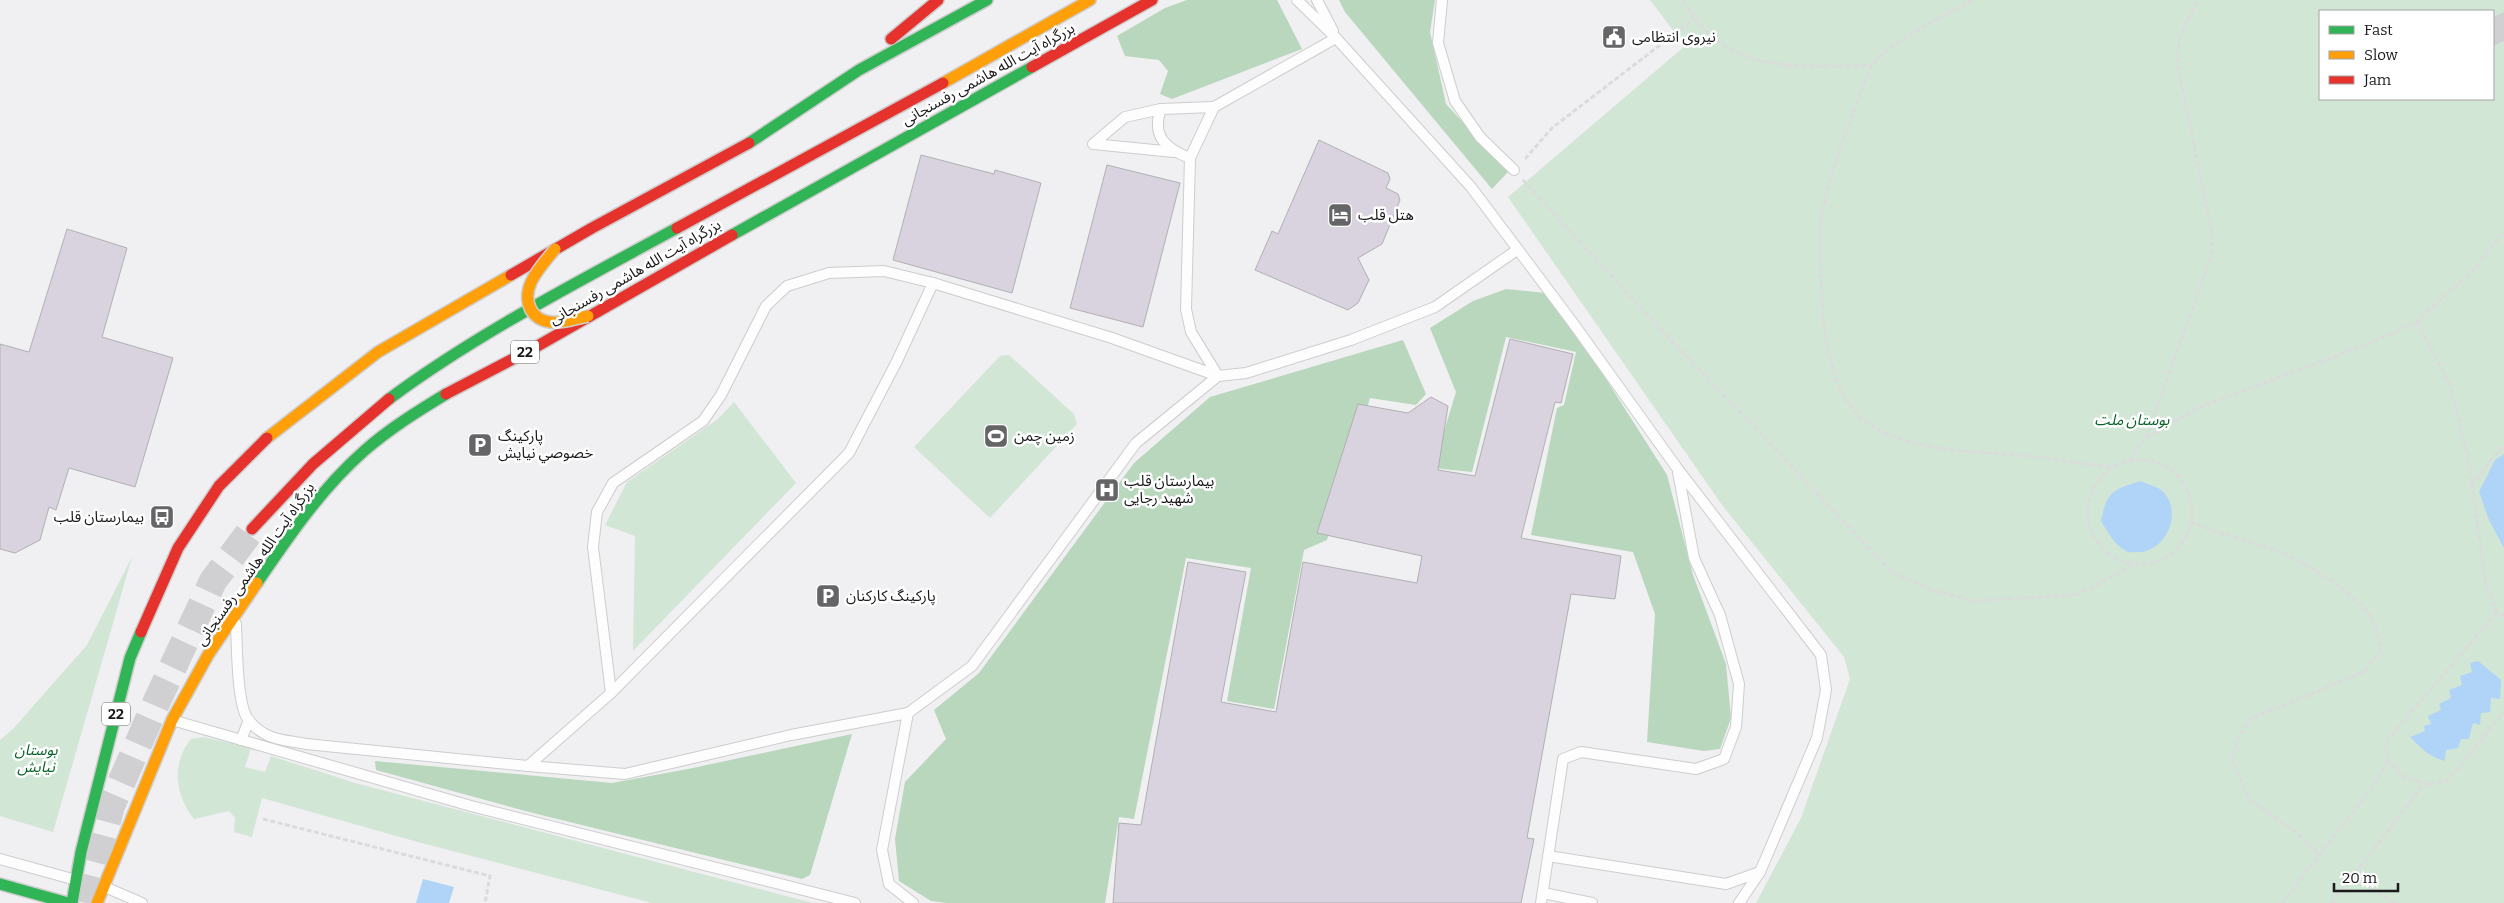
<svg xmlns="http://www.w3.org/2000/svg" width="2504" height="903" font-family="Bitter,'Noto Sans Arabic',serif">
<rect width="100%" height="100%" fill="#f0eff1"/>
<g fill="#d2e6d6" fill-rule="evenodd">
<path d="M1650 0H2504V903H1756L1801 818 1850 679 1844 657 1722 505 1508 197 1685 46ZM2320 11H2493V99H2320Z"/>
<polygon points="1009,355 1074,414 1077,424 990,518 914,447 1000,356"/>
<polygon points="734,402 796,483 633,651 635,536 605,525 627,482 718,419"/>
<polygon points="132,557 53,832 0,816 0,740 13,729 87,645"/>
<path d="M204 737 251 748 245 767 265 772 271 756 355 783 813 903H652L414 841 262 798 252 837 234 832 235 818 229 811 194 819C175 796 171 763 191 739Z"/>
</g>
<g fill="#b8d7bd">
<polygon points="1187,0 1277,0 1302,49 1172,99 1160,94 1168,71 1159,60 1125,56 1117,36 1165,8"/>
<polygon points="1339,0 1435,0 1430,32 1446,104 1508,172 1492,189 1345,12"/>
<polygon points="1506,289 1545,293 1578,335 1667,475 1693,575 1726,664 1731,718 1720,749 1704,751 1647,742 1655,614 1633,552 1531,535 1557,408 1564,405 1576,352 1506,337 1472,472 1433,468 1456,392 1430,328 1473,301"/>
<polygon points="1403,340 1426,394 1416,405 1370,398 1327,540 1304,550 1274,709 1227,701 1251,568 1186,558 1134,819 1119,817 1105,903 947,903 931,901 899,881 895,839 905,782 946,739 934,710 979,673 1134,463 1210,397"/>
<polygon points="852,734 810,875 802,879 533,813 376,770 375,761 612,783 688,769"/>
</g>
<g fill="#afd4f7">
<polygon points="2504,454 2504,548 2489,520 2479,492 2495,460"/>
<path d="M2140 481C2146 484 2156 486 2161 490 2185 510 2166 553 2137 552 2133 552 2129 553 2126 551 2114 545 2108 532 2101 521 2107 492 2112 490 2140 481Z"/>
<path d="M2478 661 2501 680 2500 699 2491 698 2490 712 2481 713 2480 725 2473 723 2469 739H2461L2458 748 2446 750 2445 761C2429 757 2421 748 2410 737L2425 731 2424 726 2431 724 2428 716 2441 710 2439 704 2451 698 2449 690 2462 685 2460 676 2472 672 2470 663Z"/>
<polygon points="423,879 454,887 449,903 416,903"/>
</g>
<g fill="#d9d2df" stroke="#b1b0b2">
<polygon points="1319,140 1388,173 1390,179 1386,188 1398,194 1400,200 1382,244 1358,258 1369,280 1358,303 1348,310 1255,270 1272,231 1278,234"/>
<polygon points="921,155 994,174 995,170 1041,183 1012,293 893,260"/>
<polygon points="1107,165 1180,183 1143,327 1070,308"/>
<polygon points="67,229 127,248 102,337 173,358 135,487 69,468 56,510 49,507 40,540 15,553 0,549 0,344 29,352"/>
<polygon points="1510,339 1573,354 1561,403 1555,402 1521,538 1621,556 1615,599 1571,594 1527,838 1534,839 1521,903 1113,903 1119,823 1141,825 1188,562 1246,572 1221,702 1276,712 1303,562 1417,583 1422,556 1317,533 1358,404 1408,413 1431,397 1448,406 1438,470 1475,476"/>
</g>
<g fill="none" stroke-linecap="round" stroke-linejoin="round">
<g stroke="#d0cfd1" stroke-width="28" stroke-dasharray="28 14" stroke-linecap="butt">
<polyline points="2493,17 2504,41"/>
<polyline points="85,903 111,806 157,701 213,581 252,529"/>
</g>
<defs>
<g id="lane">
<polyline points="1297,0 1336,38"/>
<polyline points="1317,0 1333,31"/>
<polyline points="1442,0 1438,43 1455,101 1480,137 1514,170"/>
<polyline points="1214,107 1336,38 1471,187 1573,323 1677,468 1821,655 1826,690 1817,738 1760,872 1739,903"/>
<path d="M1214 107 1190 158C1166 149 1151 136 1161 109Z"/>
<polyline points="1161,109 1125,117 1093,144 1174,152"/>
<path d="M236 624C237 647 237 697 246 716 250 723 258 730 265 734 277 741 293 741 306 744L528 766 625 774 791 735 908 713 972 666 1136 443 1218 376 1191 332 1186 309 1190 158"/>
<polyline points="611,693 593,547 597,512 613,483 703,421 721,395 766,306 787,286 829,273 884,271 933,283"/>
<polyline points="908,713 882,850 889,884 913,903"/>
<polyline points="172,720 471,806 855,903"/>
<polyline points="241,740 249,720"/>
<polyline points="528,766 611,693 849,453 897,361 933,283 1112,338 1218,376 1246,373 1351,340 1435,307 1517,250"/>
<polyline points="1548,856 1726,884 1760,872"/>
<polyline points="0,859 76,880"/>
<polyline points="105,887 142,903"/>
<polyline points="1543,893 1592,903"/>
<polyline points="1541,903 1563,759 1581,752 1696,769 1724,759 1736,727 1739,684 1720,615 1694,558 1678,472"/>
</g>
<g id="fast">
<polyline points="749,143 859,70 987,0"/>
<polyline points="732,235 1032,67"/>
<path d="M389 399C478 333 580 281 677 228"/>
<path d="M257 583C289 536 321 489 364 451 389 429 418 411 446 394"/>
<polyline points="0,884 68,903"/>
<polyline points="72,903 81,852 130,658 141,632"/>
</g>
<g id="slow">
<polyline points="943,83 1090,0"/>
<polyline points="267,438 378,352 511,275"/>
<polyline points="97,903 172,720 208,655 257,583"/>
</g>
<g id="jam">
<polyline points="891,39 938,0"/>
<polyline points="1032,67 1152,0"/>
<polyline points="677,228 943,83"/>
<polyline points="511,275 592,228 749,143"/>
<polyline points="446,394 534,348 732,235"/>
<polyline points="252,529 313,464 389,399"/>
<polyline points="141,632 178,548 219,486 267,438"/>
</g>
</defs>
<use href="#lane" stroke="#cecdce" stroke-width="12"/>
<use href="#fast" stroke="#cecdce" stroke-width="14"/>
<use href="#slow" stroke="#cecdce" stroke-width="14"/>
<use href="#jam" stroke="#cecdce" stroke-width="14"/>
<g stroke="#dcdbdc" stroke-width="3" stroke-dasharray="5 2.5" stroke-linecap="butt">
<path d="M1683 0C1724 75 1798 67 1872 65"/>
<path d="M1972 0C1949 14 1884 45 1872 66 1866 76 1863 88 1859 98 1844 137 1828 179 1821 221 1819 236 1820 254 1821 270 1822 318 1825 397 1872 426 1919 454 1985 451 2038 457 2063 460 2088 465 2113 467"/>
<polyline points="1525,159 1552,128 1694,19"/>
<polyline points="1523,180 1640,307 1893,573 1932,590 1972,601 2077,595 2134,565"/>
<polyline points="2417,322 2450,385 2468,457 2486,586 2497,612 2504,617"/>
<path d="M2146 438 2211 257 2213 238 2178 66C2177 36 2184 25 2199 0"/>
<circle cx="2140" cy="512" r="52"/>
<polyline points="2129,461 2146,438 2198,408 2373,342 2417,322 2474,269 2504,232"/>
<polyline points="2472,486 2494,456 2504,446"/>
<path d="M2191 522C2218 534 2247 540 2275 550 2301 559 2358 594 2372 619 2378 629 2379 640 2380 652L2364 672 2250 719 2238 738 2232 760 2249 799 2294 831 2320 855"/>
<polyline points="2497,612 2385,743 2388,760 2405,777 2430,785 2448,780 2504,712"/>
<polyline points="263,819 490,876 485,903"/>
<polyline points="2353,876 2395,903"/>
<polyline points="2282,903 2376,782 2388,760"/>
<polyline points="2332,903 2425,783"/>
</g>
<use href="#lane" stroke="#fdfdfd" stroke-width="10"/>
<use href="#fast" stroke="#30b455" stroke-width="11"/>
<use href="#slow" stroke="#ff9f0a" stroke-width="11"/>
<use href="#jam" stroke="#e5322d" stroke-width="11"/>
<defs>
<path id="slow-bridge" d="M555 249C542 266 519 287 531 310 535 317 542 321 550 322 562 324 576 318 588 316"/>
</defs>
<use href="#slow-bridge" stroke="#cecdce" stroke-width="14" stroke-linecap="butt"/>
<use href="#slow-bridge" stroke="#ff9f0a" stroke-width="11"/>
</g>
<defs>
<symbol id="civic-square" viewBox="-11 -11 22 22"><rect x="-9" y="-9" width="18" height="18" rx="4" fill="#656466" stroke="#fff"/><path d="M-.6-6.5H3V-4.5H.6V-3L4-1V1h2V6H-6V1h2V-1L-.6-3ZM-1.2 2.5V6h2.4V2.5Z" fill="#fff"/></symbol>
<symbol id="hotel-square" viewBox="-11 -11 22 22"><rect x="-9" y="-9" width="18" height="18" rx="4" fill="#656466" stroke="#fff"/><path d="M-6-4.5h1.5V1H6V5H4.5V3h-9V5H-6ZM-4 0a1.8 1.8 0 1 1 3.6 0ZM.5 0V-2.5h3Q6-2.5 6 0Z" fill="#fff"/></symbol>
<symbol id="stadium-square" viewBox="-11 -11 22 22"><rect x="-9" y="-9" width="18" height="18" rx="4" fill="#656466" stroke="#fff"/><path d="M0-5a6.5 5 0 1 0 0 10a6.5 5 0 1 0 0-10ZM-3.5-1.8h7v3.6h-7Z" fill="#fff"/></symbol>
<symbol id="parking-square" viewBox="-11 -11 22 22"><rect x="-9" y="-9" width="18" height="18" rx="4" fill="#656466" stroke="#fff"/><path d="M-3.5-5.5H1a3.5 3.5 0 0 1 0 7H-1V5.5H-3.5ZM-1-3.4V-.6H.8a1.4 1.4 0 0 0 0-2.8Z" fill="#fff"/></symbol>
<symbol id="hospital-square" viewBox="-11 -11 22 22"><rect x="-9" y="-9" width="18" height="18" rx="4" fill="#656466" stroke="#fff"/><path d="M-5-5h3v3.5h4V-5h3V5h-3V1.5h-4V5h-3Z" fill="#fff"/></symbol>
<symbol id="bus-square" viewBox="-11 -11 22 22"><rect x="-9" y="-9" width="18" height="18" rx="4" fill="#656466" stroke="#fff"/><path d="M-5-6H5V4H4V6H2V4H-2V6H-4V4H-5ZM-3.5-4V0h7V-4ZM-3.5 1.2v1.5H-2V1.2ZM2 1.2v1.5H3.5V1.2Z" fill="#fff"/></symbol>
</defs>
<g fill-rule="evenodd">
<use href="#civic-square" x="1600" y="23" width="28" height="28"/>
<use href="#hotel-square" x="1326" y="201" width="28" height="28"/>
<use href="#stadium-square" x="982" y="422" width="28" height="28"/>
<use href="#parking-square" x="466" y="431" width="28" height="28"/>
<use href="#hospital-square" x="1093" y="476" width="28" height="28"/>
<use href="#bus-square" x="148" y="503" width="28" height="28"/>
<use href="#parking-square" x="814" y="582" width="28" height="28"/>
</g>
<g text-anchor="middle" dominant-baseline="central" stroke-width="5" stroke-linejoin="round" paint-order="stroke">
<g fill="#fff" stroke="#5f5e5f" stroke-width="1">
<rect x="511" y="340.5" width="28" height="23" rx="4"/>
<rect x="102" y="702.5" width="28" height="23" rx="4"/>
</g>
<g font-size="14" font-weight="bold" fill="#1a191b">
<text x="525" y="352">22</text>
<text x="116" y="714">22</text>
</g>
<g font-size="15" fill="#1a191b" stroke="#fff" text-anchor="start">
<text x="1632" y="37">نیروی انتظامی</text>
<text x="1358" y="215">هتل قلب</text>
<text x="498" y="436">پاركينگ<tspan x="498" dy="17">خصوصي نيايش</tspan></text>
<text x="1014" y="436">زمین چمن</text>
<text x="1124" y="481">بیمارستان قلب<tspan x="1124" dy="17">شهید رجایی</tspan></text>
<text x="144" y="517" text-anchor="end">بیمارستان قلب</text>
<text x="846" y="596">پارکینگ کارکنان</text>
</g>
<g font-size="15" fill="#1a191b" stroke="#fff">
<text transform="translate(988 74) rotate(-29)">بزرگراه آیت الله هاشمی رفسنجانی</text>
<text transform="translate(635 272) rotate(-30)">بزرگراه آیت الله هاشمی رفسنجانی</text>
<text transform="translate(255 564) rotate(-55)">بزرگراه آیت الله هاشمی رفسنجانی</text>
</g>
<g font-size="15" font-style="italic" fill="#096329" stroke="#fff">
<text x="2132" y="420">بوستان ملت</text>
<text x="36" y="750">بوستان<tspan x="36" dy="17">نیایش</tspan></text>
</g>
</g>
<rect x="2319" y="10" width="175" height="90" fill="#ffffff" stroke="#a3a3a4"/>
<rect x="2329" y="26" width="25" height="8" fill="#30b455" stroke="#a3a3a4"/>
<text x="2364" y="35" font-size="15" fill="#1a191b">Fast</text>
<rect x="2329" y="51" width="25" height="8" fill="#ff9f0a" stroke="#a3a3a4"/>
<text x="2364" y="60" font-size="15" fill="#1a191b">Slow</text>
<rect x="2329" y="76" width="25" height="8" fill="#e5322d" stroke="#a3a3a4"/>
<text x="2364" y="85" font-size="15" fill="#1a191b">Jam</text>
<path d="M2334 883v8h64v-8" fill="none" stroke="#1a191b" stroke-width="2.5"/>
<text x="2342" y="883" font-size="15" fill="#1a191b" stroke="#ffffff" stroke-width="4" paint-order="stroke">20 m</text>
</svg>
